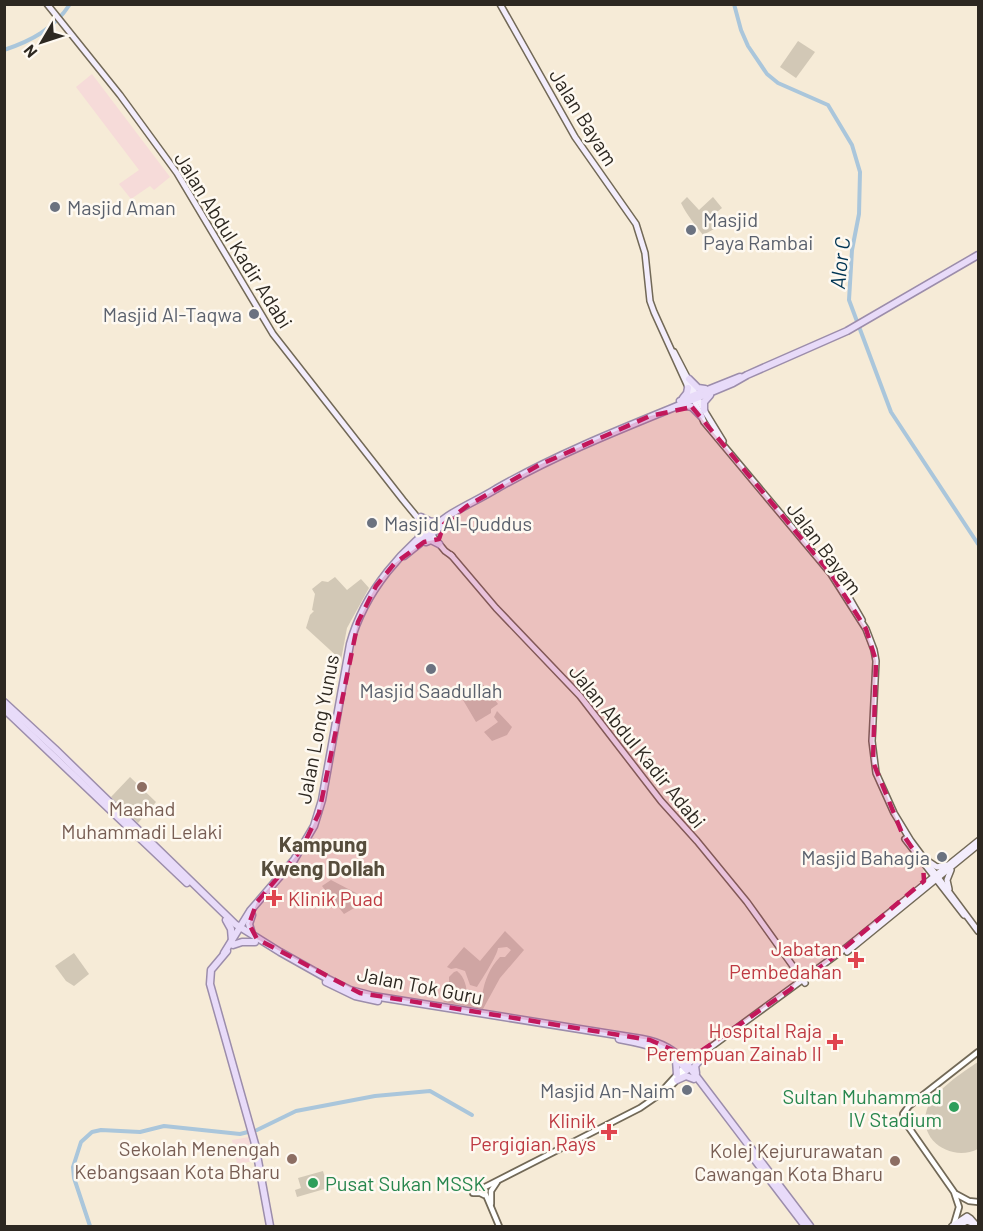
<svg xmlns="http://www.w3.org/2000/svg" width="983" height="1231" font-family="Barlow,sans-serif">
<rect width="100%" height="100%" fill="#f6ebd7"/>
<g fill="#f6dbd9">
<polygon points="92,74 170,177 154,190 150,186 131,199 119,184 139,170 76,87"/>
<polygon points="249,1137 254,1161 237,1164 232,1140"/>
</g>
<g fill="#d2c8b6">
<polygon points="798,41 815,52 796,78 780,67"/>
<path d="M687 197 699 210 713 197 722 208 709 218 716 228 703 235C694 223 688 217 681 203Z"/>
<polygon points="335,577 347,590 361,579 369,588 347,628 341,660 306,628 310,615 314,611 312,610 315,594 312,589 322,581 328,582"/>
<polygon points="482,683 498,704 491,709 491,713 476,722 463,700 469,695 465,690"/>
<polygon points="497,711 512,727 507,735 492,741 484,732 498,722 494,717"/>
<polygon points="130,777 156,802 138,823 111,797"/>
<polygon points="331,880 356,893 361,904 344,914 322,886"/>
<path d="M505 931 524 950 500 978 483 1009 443 1002 445 1000 467 1002 470 993 482 996C484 981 490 967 500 957H505L511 950 507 947 498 948C497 956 482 979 477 987L470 985 465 971 456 968 451 969 447 967 464 947 480 961Z"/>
<polygon points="74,953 89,974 74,986 66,981 55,966"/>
<path d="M457 971C465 977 467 988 467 997L465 1000 453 998 449 991V977L454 972Z"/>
<path d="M978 1062V1149C952 1162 917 1141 927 1109 933 1092 964 1071 978 1062Z"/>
<polygon points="323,1171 328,1188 297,1197 295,1190 301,1188 298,1178"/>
</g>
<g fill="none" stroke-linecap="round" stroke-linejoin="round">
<g stroke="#aac6db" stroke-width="4">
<polyline points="734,4 741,30 748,46 767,74 778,83 828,105 852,145 860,172 859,214 852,250 849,300 891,412 978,544"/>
<path d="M4 50C31 41 54 29 70 4"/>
<polyline points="257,1130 296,1111 375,1096 430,1091 472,1115"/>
<polyline points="90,1226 74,1178 73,1167 81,1142 92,1132 101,1130 140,1132 164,1126 240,1134 248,1132"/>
</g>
<defs>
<g id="tertiary">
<polyline points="663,1090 684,1067"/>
<polyline points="473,1193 480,1193 484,1195"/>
<polyline points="956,1194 969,1201 978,1202"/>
<polyline points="491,1204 491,1191 497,1182"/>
<polyline points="954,1224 959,1207 954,1192 905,1122 903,1114 909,1106 978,1052"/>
<polyline points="499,1226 483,1188 640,1108 669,1088 687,1070"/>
</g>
<g id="secondary">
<polyline points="47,4 120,95 177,173 273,334 403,500 445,551 452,556"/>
<polyline points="500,4 575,137 636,224 645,253 650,301 654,312 704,422 831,574 866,629 874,650 876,661 872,741 876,773 894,813 911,841 978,931"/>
<polyline points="674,352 704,410 723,441"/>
<polyline points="451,555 496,608 580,696 661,801 697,841 747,902 805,983"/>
<polyline points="843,587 862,620"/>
<polyline points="905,839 964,915"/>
<polyline points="928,861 937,867 946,865"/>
<polyline points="949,889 947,880 951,870"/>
<polyline points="847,952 978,845"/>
<polyline points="685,1066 843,950 978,841"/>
<polyline points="952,1226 967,1216 970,1218 977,1226"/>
<polyline points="958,1226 967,1221 974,1224"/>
</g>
<g id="primary">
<polyline points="689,379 698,388 705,389"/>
<polyline points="683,398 687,393 688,388"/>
<polyline points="680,401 740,377"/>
<polyline points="682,405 692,407 701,416"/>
<polyline points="704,410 704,402 710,395"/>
<polyline points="421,517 431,522 440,521"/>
<polyline points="419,519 422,528 419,537"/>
<polyline points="426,542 431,540 439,544"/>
<polyline points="404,556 445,523"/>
<path d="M4 702 55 749 235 924 280 952 328 979 350 990 373 996 642 1039C660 1042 675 1050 687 1064L810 1226"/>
<polyline points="4,709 187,883"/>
<polyline points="252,915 249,924 252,934"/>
<polyline points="226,920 231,929 232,941"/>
<polyline points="233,945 242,942 255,942"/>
<polyline points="227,951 211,970 210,984 255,1144 270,1226"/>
<path d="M224 953 250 911 294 860 314 826 322 800 350 644C364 592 403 546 448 516 463 506 480 499 496 489 571 446 653 417 733 383L747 375 847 331 978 255"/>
<polyline points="326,982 355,996 378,1001"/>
<path d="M619 1039C646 1044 669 1048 687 1070"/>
<polyline points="680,1055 695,1057"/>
<polyline points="676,1060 677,1074"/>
<polyline points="696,1073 695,1066 703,1056"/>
<polyline points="677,1080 686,1076 694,1079"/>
<polyline points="751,1155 805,1226"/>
</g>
</defs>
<use href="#tertiary" stroke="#726957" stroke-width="8"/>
<use href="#secondary" stroke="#726957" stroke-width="8"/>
<use href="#primary" stroke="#9c8dab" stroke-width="9"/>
<use href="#tertiary" stroke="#fff" stroke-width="4.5"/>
<use href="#secondary" stroke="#f3edfc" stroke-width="5"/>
<use href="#primary" stroke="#e8dbf9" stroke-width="6"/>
</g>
<path fill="#c2185b" fill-opacity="0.2" stroke="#c2185b" stroke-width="4.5" stroke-dasharray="12 8" stroke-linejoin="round" d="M692 407 831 574 866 629 876 661 873 762 902 833 923 864 924 881 829 961 812 973H802L791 989 691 1058 650 1040 360 993 257 939 249 924 257 902 301 850 319 813 358 622 376 586 394 564 424 542 439 539 444 524 467 506 539 465 650 416Z"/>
<g fill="#6b7280" stroke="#fef9f1" stroke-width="2">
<circle cx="55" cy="207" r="6"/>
<circle cx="691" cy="230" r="6"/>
<circle cx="254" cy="314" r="6"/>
<circle cx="372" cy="523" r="6"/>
<circle cx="431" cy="669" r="6"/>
<circle cx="942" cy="857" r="6"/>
<circle cx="687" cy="1090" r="6"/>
</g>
<g fill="#8d6e63" stroke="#fef9f1" stroke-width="2">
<circle cx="142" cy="787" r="6"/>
<circle cx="292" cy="1159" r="6"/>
<circle cx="895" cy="1161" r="6"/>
</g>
<g fill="#e0444e" stroke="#fef9f1" stroke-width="2">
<path d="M271 889h6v6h6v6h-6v6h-6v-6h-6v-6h6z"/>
<path d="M853 951h6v6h6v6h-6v6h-6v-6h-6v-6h6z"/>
<path d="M832 1033h6v6h6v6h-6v6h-6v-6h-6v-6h6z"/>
<path d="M606 1123h6v6h6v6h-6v6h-6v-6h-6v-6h6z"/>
</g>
<g fill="#2e9e5b" stroke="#fef9f1" stroke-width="2">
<circle cx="954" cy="1107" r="6"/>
<circle cx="313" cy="1183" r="6"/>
</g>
<g text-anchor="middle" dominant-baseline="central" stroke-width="5" stroke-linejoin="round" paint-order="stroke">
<g font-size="20" fill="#2d2821" stroke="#fef9f1">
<text transform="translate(584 117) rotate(58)">Jalan Bayam</text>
<text transform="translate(234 240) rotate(58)">Jalan Abdul Kadir Adabi</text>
<text transform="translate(825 548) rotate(53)">Jalan Bayam</text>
<text transform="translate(317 729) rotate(-79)">Jalan Long Yunus</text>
<text transform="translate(638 746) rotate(51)">Jalan Abdul Kadir Adabi</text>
<text transform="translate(420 985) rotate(11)">Jalan Tok Guru</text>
</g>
<g font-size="20" fill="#5b616d" stroke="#fef9f1" text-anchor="start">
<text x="67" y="207">Masjid Aman</text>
<text x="703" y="219">Masjid<tspan x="703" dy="23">Paya Rambai</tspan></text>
<text x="242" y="314" text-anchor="end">Masjid Al-Taqwa</text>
<text x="384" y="523">Masjid Al-Quddus</text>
<text x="431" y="690" text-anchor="middle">Masjid Saadullah</text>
<text x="930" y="857" text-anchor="end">Masjid Bahagia</text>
<text x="675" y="1090" text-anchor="end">Masjid An-Naim</text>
</g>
<g font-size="20" fill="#785e54" stroke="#fef9f1" text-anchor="end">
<text x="142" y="808" text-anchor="middle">Maahad<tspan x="142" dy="23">Muhammadi Lelaki</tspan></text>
<text x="280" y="1148">Sekolah Menengah<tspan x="280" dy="23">Kebangsaan Kota Bharu</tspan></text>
<text x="883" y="1150">Kolej Kejururawatan<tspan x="883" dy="23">Cawangan Kota Bharu</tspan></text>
</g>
<g font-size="20" fill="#be3a42" stroke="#fef9f1" text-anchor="end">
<text x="288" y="898" text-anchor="start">Klinik Puad</text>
<text x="842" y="948">Jabatan<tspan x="842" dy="23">Pembedahan</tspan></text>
<text x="822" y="1030">Hospital Raja<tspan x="822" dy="23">Perempuan Zainab II</tspan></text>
<text x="596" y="1120">Klinik<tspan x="596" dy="23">Pergigian Rays</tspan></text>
</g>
<g font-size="20" fill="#27864d" stroke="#fef9f1" text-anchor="end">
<text x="942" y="1096">Sultan Muhammad<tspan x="942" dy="23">IV Stadium</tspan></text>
<text x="325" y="1183" text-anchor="start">Pusat Sukan MSSK</text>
</g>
<g font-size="21" font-style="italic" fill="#003553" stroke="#fef9f1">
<text transform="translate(839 263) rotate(-84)">Alor C</text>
</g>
<g font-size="21" font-weight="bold" fill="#564d3c" stroke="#fef9f1">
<text x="323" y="843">Kampung<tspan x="323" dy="24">Kweng Dollah</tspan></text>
</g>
</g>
<rect width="983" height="1231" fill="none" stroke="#2d2821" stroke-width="12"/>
<g transform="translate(42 42) rotate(231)" stroke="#fef9f1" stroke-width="4.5" paint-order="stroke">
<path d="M0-4.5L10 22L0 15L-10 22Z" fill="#2d2821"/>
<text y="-9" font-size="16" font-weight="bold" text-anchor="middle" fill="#2d2821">N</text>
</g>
</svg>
